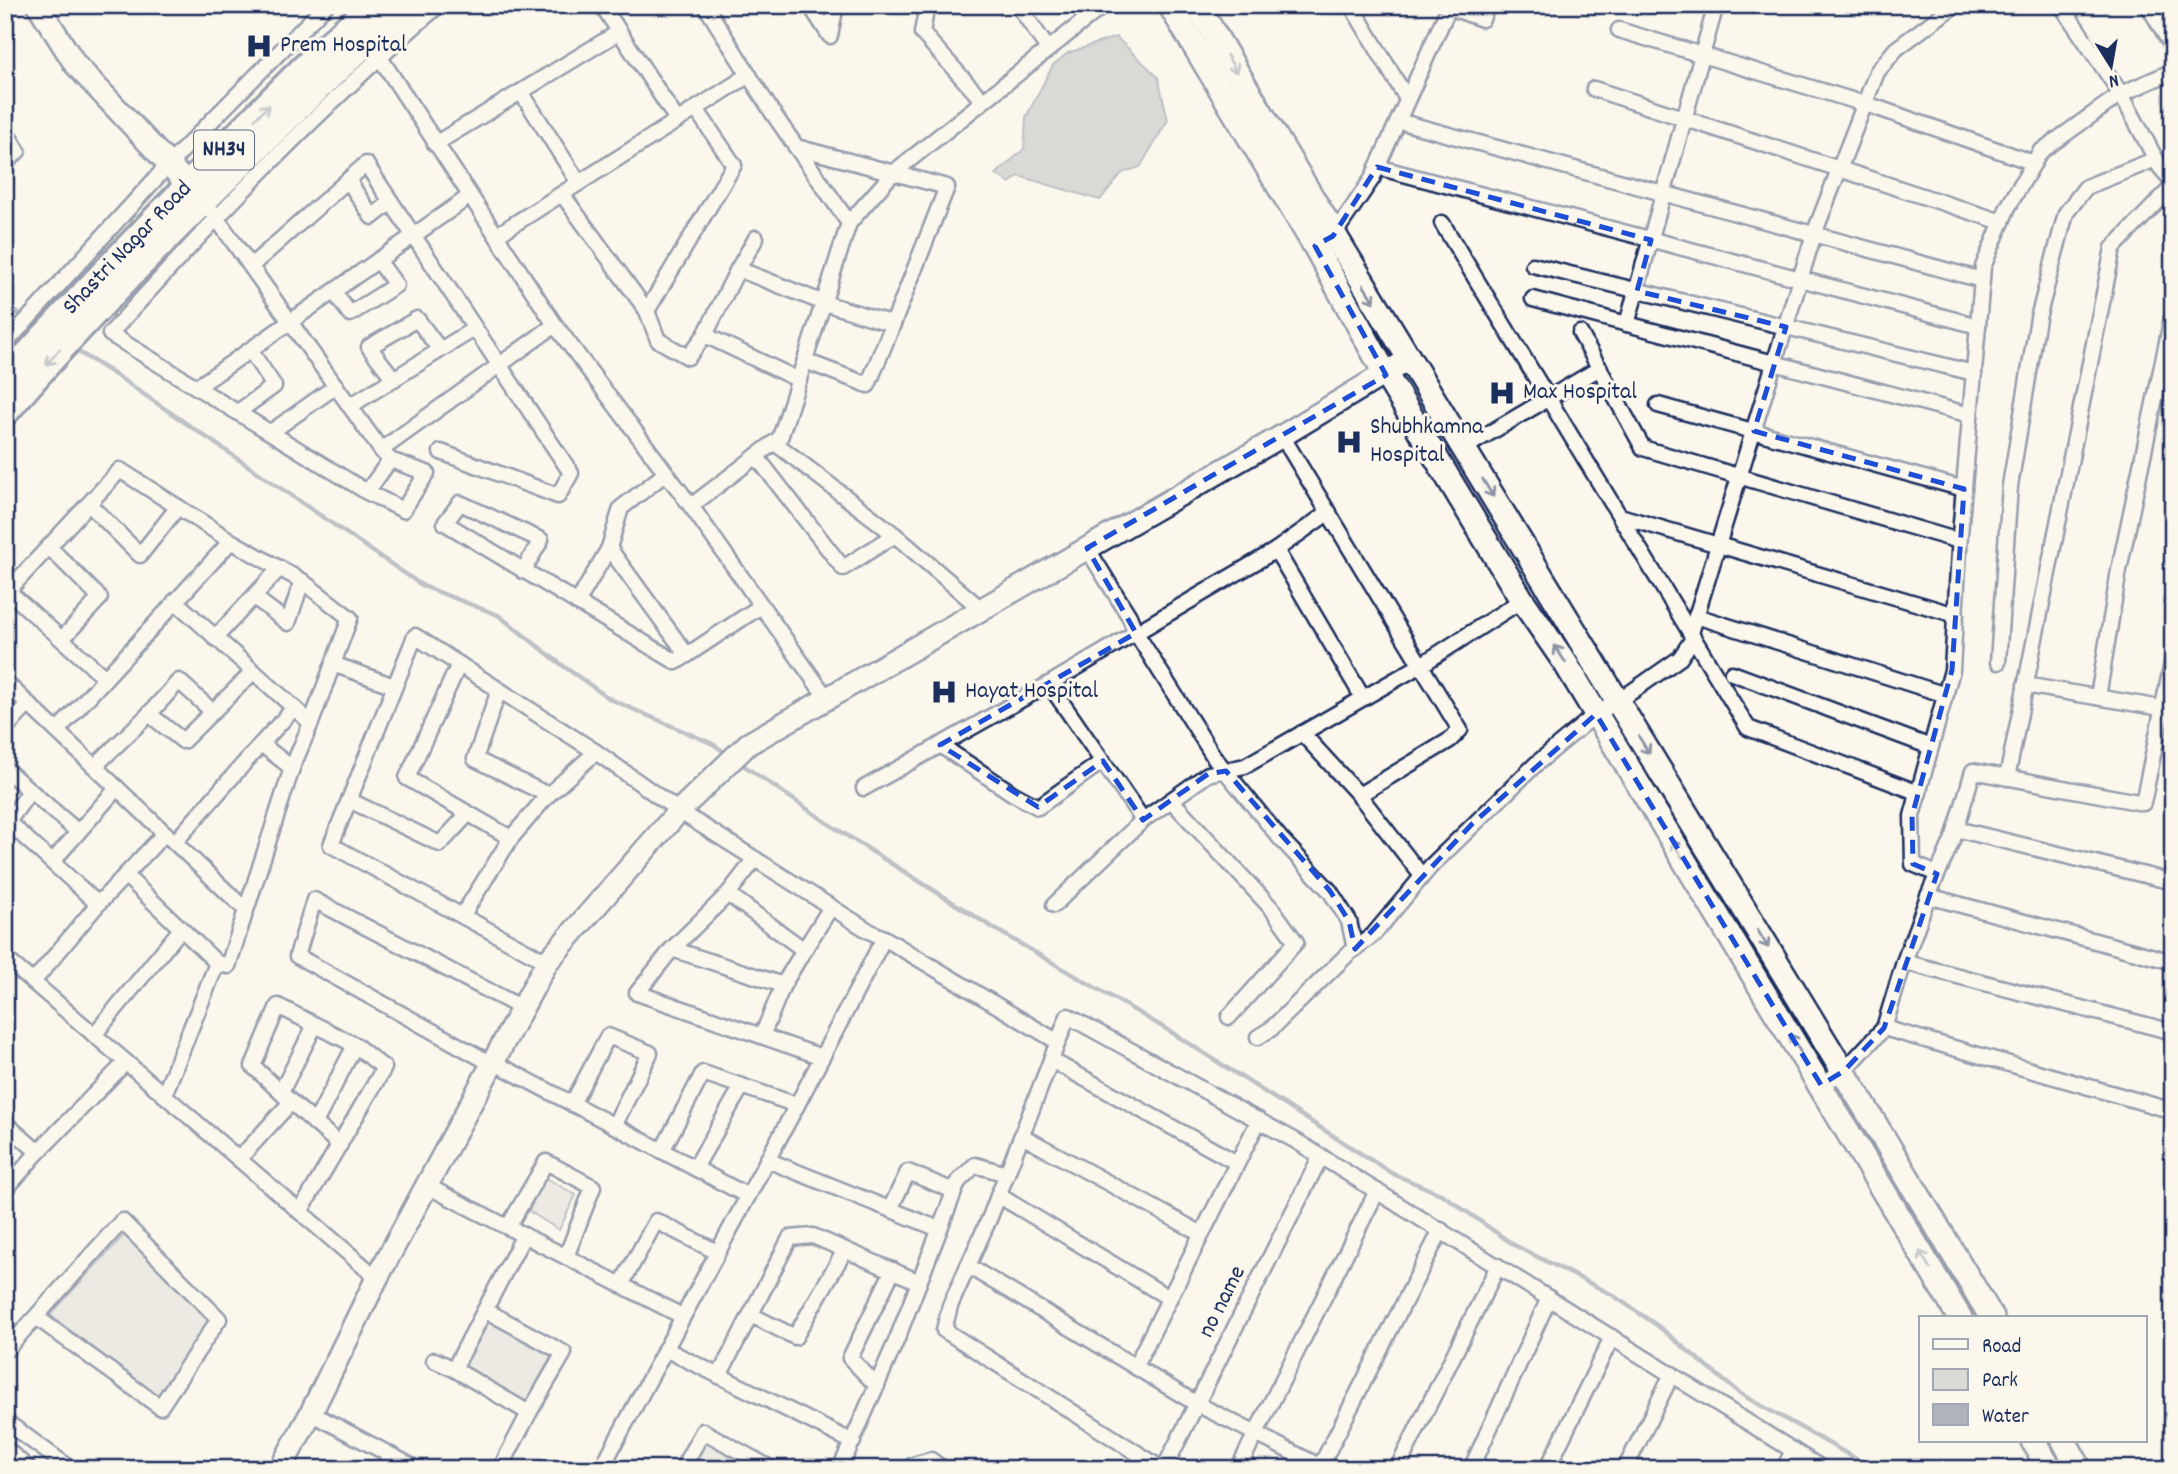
<svg xmlns="http://www.w3.org/2000/svg" width="2178" height="1474" font-family="Dekko,sans-serif">
<rect width="100%" height="100%" fill="#fbf7ec"/>
<filter id="ink" filterUnits="userSpaceOnUse"><feTurbulence type="fractalNoise" baseFrequency=".0143" numOctaves="2"/><feDisplacementMap in="SourceGraphic" scale="14" xChannelSelector="R" yChannelSelector="G"/><feConvolveMatrix kernelMatrix="1 2 1 2 8 2 1 2 1" color-interpolation-filters="sRGB"/></filter>
<g filter="url(#ink)">
<g fill="#dadad7" stroke="#7a849a" stroke-width="2">
<polygon points="544,1177 576,1195 559,1230 529,1211"/>
<polygon points="125,1234 209,1322 157,1396 50,1315"/>
<polygon points="489,1322 551,1356 527,1403 464,1367"/>
<polygon points="707,1439 750,1464 747,1469 691,1469"/>
</g>
<polygon fill="#afb3bb" stroke="#747e96" stroke-width="2" points="1116,37 1158,77 1168,120 1140,167 1122,173 1100,200 1019,176 1009,183 996,174 1024,149 1026,117 1053,65 1068,53"/>
<g fill="none" stroke-linecap="round" stroke-linejoin="round">
<g stroke="#747e96" stroke-width="4.5">
<polyline points="5,305 40,327"/>
<polyline points="74,349 120,378 423,586 498,615 566,668 610,699 713,744 727,754"/>
<polyline points="740,763 835,828 995,929 1168,1030 1391,1173 1443,1195 1514,1245 1611,1294 1658,1326 1739,1393 1874,1469"/>
</g>
<defs>
<g id="street">
<polyline points="602,5 677,120"/>
<polyline points="810,5 830,36 836,5"/>
<polyline points="927,5 922,33 983,101"/>
<polyline points="1018,5 1048,49"/>
<polyline points="1351,5 1407,99"/>
<polyline points="2061,5 2121,94 2160,167 2173,182"/>
<polyline points="2148,5 2173,48"/>
<polyline points="1619,30 1875,107 2034,163"/>
<polyline points="375,50 555,325 691,506 826,697"/>
<polyline points="1594,89 2002,222"/>
<polyline points="521,92 579,183"/>
<polyline points="1398,121 1982,280"/>
<polyline points="5,131 18,151 5,164"/>
<polyline points="435,144 619,32"/>
<polyline points="796,147 947,187 893,324"/>
<polyline points="1377,167 1978,326"/>
<polyline points="348,180 372,217 391,202"/>
<polyline points="562,194 647,311 734,165 696,109"/>
<polyline points="210,209 381,450 555,325"/>
<polyline points="849,223 893,173 1104,5"/>
<polyline points="1442,223 1748,728 1919,793"/>
<polyline points="497,235 749,75"/>
<polyline points="1333,236 1372,179 1449,7 1482,19 1488,5"/>
<polyline points="1533,265 1974,373"/>
<polyline points="251,266 366,164 571,473 558,496 441,452"/>
<polyline points="738,269 756,238"/>
<polyline points="334,292 350,314 396,285 378,260"/>
<polyline points="1533,299 1970,415"/>
<polyline points="647,311 658,340 688,357 705,335"/>
<polyline points="1627,324 1716,5"/>
<polyline points="1580,333 1643,448 1959,541"/>
<polyline points="5,344 168,165 326,5"/>
<polyline points="394,379 369,347 417,319 440,350"/>
<polyline points="799,380 705,335 738,269 824,303 893,324 868,385 805,361"/>
<polyline points="197,387 470,196"/>
<polyline points="1658,405 1964,489"/>
<polyline points="350,406 474,329"/>
<polyline points="238,412 274,386 250,350"/>
<polyline points="271,432 336,386"/>
<polyline points="1282,436 1460,730 1450,740 1359,795"/>
<polyline points="1464,448 1600,368"/>
<path d="M381 450 390 460 367 492 110 334C214 218 321 106 439 5"/>
<polyline points="756,456 843,568 895,535 775,443"/>
<polyline points="666,473 621,508 609,548 687,655 761,606"/>
<polyline points="367,492 403,510 427,473 390,460"/>
<polyline points="89,504 140,555 178,507"/>
<polyline points="691,506 780,438 849,223 772,112 705,5"/>
<polyline points="1620,516 1956,615"/>
<polyline points="895,535 981,609"/>
<polyline points="49,547 100,598 62,639"/>
<polyline points="1087,548 1129,616 1136,633 1214,757 1280,838 1330,891 1349,921 1355,949"/>
<polyline points="1276,550 1363,698"/>
<path d="M523 571 541 540 460 503 445 523C522 570 599 616 676 662L687 655"/>
<polyline points="8,591 105,678"/>
<polyline points="5,594 120,470 231,541"/>
<polyline points="254,597 288,623 302,581"/>
<polyline points="577,603 609,548"/>
<polyline points="1696,616 1946,695"/>
<polyline points="215,638 280,568"/>
<polyline points="1998,662 2010,486 2038,318 2066,213 2086,187 2156,159"/>
<polyline points="333,664 394,686"/>
<polyline points="459,664 407,778 511,838"/>
<polyline points="1732,673 1931,747"/>
<polyline points="5,682 245,909"/>
<polyline points="1049,684 1143,820"/>
<polyline points="2025,685 2173,710"/>
<polyline points="499,690 475,759 548,795 596,752"/>
<polyline points="2098,697 2119,570 2173,313"/>
<polyline points="213,712 179,681 149,714 183,741 253,672"/>
<polyline points="5,729 29,704"/>
<polyline points="57,731 231,541 302,581 350,618 311,723"/>
<polyline points="1302,733 1359,795 1422,876"/>
<polyline points="261,744 294,708"/>
<polyline points="940,745 1012,793 1038,807 1103,761"/>
<polyline points="95,766 149,714"/>
<polyline points="5,769 78,832"/>
<polyline points="2007,778 2113,248 2173,186"/>
<polyline points="864,788 1049,684 1276,550 1329,512"/>
<polyline points="30,791 8,822 98,904 165,833"/>
<polyline points="349,800 440,844 468,814"/>
<polyline points="1172,801 1273,910 1296,942 1229,1017"/>
<polyline points="1956,829 2173,882"/>
<polyline points="175,842 261,744 292,768"/>
<polyline points="52,862 117,788"/>
<polyline points="1937,874 1913,864 1912,816 1952,670 1960,534 1983,267 2008,207 2040,152 2121,94 2173,71"/>
<polyline points="125,875 217,963 228,966 292,768 311,723 175,601"/>
<polyline points="728,894 755,859"/>
<polyline points="1928,896 2173,962"/>
<polyline points="1054,905 1143,820 1208,774 1245,766 1421,665 1522,600"/>
<polyline points="462,916 511,838 548,795"/>
<polyline points="672,949 728,894 804,950 783,985"/>
<polyline points="804,950 831,907"/>
<polyline points="5,958 377,1278"/>
<polyline points="547,962 331,845 415,636 596,752 679,811 869,931 884,938 1058,1042"/>
<polyline points="1904,962 1928,896 1954,836 1973,771 2143,803 2173,658"/>
<polyline points="33,982 98,904"/>
<polyline points="1884,1028 1904,962 2173,1032"/>
<polyline points="94,1035 181,929"/>
<polyline points="762,1036 783,985 672,949 637,993 822,1057"/>
<polyline points="1258,1037 1271,1029 1349,953 1373,935 1431,866 1536,764 1596,714 1617,702 1680,658 1692,640 1691,633 1814,234 1877,72 1896,49 1955,5"/>
<polyline points="1051,1060 1237,1163"/>
<polyline points="493,1062 748,1196"/>
<polyline points="492,1064 297,956 314,900 522,1008"/>
<polyline points="1821,1085 1844,1071 1884,1028 2173,1111"/>
<polyline points="281,1092 315,1025"/>
<polyline points="164,1095 217,963"/>
<polyline points="291,1102 340,1145"/>
<polyline points="572,1104 608,1036 650,1053 614,1126"/>
<polyline points="5,1123 38,1152 5,1190"/>
<polyline points="315,1123 355,1045"/>
<polyline points="1022,1136 1202,1234"/>
<polyline points="662,1151 703,1073 797,1105"/>
<polyline points="38,1152 126,1062"/>
<polyline points="239,1159 291,1102 253,1066 278,1006 355,1045 384,1068 300,1212"/>
<polyline points="767,1160 939,1229"/>
<polyline points="695,1168 742,1086"/>
<polyline points="427,1186 682,1316"/>
<polyline points="998,1195 1169,1298"/>
<polyline points="890,1209 908,1172 954,1191"/>
<polyline points="508,1227 546,1162 593,1187 566,1257"/>
<polyline points="968,1266 1197,1404 1325,1469"/>
<polyline points="621,1285 656,1221 717,1252"/>
<polyline points="751,1315 795,1337 845,1250"/>
<polyline points="665,1349 853,1442"/>
<polyline points="5,1351 122,1221 219,1319 160,1407 36,1317"/>
<polyline points="434,1360 454,1369 524,1235"/>
<polyline points="1135,1367 1259,1120"/>
<polyline points="454,1369 529,1413 564,1353 485,1310"/>
<polyline points="719,1376 790,1238 813,1236 919,1282"/>
<polyline points="877,1386 850,1358 893,1270"/>
<polyline points="311,1413 417,1469"/>
<polyline points="5,1421 71,1469"/>
<polyline points="5,1448 29,1469"/>
<polyline points="500,1469 529,1413"/>
<polyline points="601,1469 797,1105 884,938"/>
<polyline points="682,1469 703,1431 772,1469"/>
<polyline points="840,1469 897,1339 958,1182 975,1165 1007,1174"/>
<polyline points="911,1469 913,1465 931,1460 943,1469"/>
<polyline points="1162,1469 944,1330 950,1306 990,1217 1068,1016 1296,1141 1823,1469"/>
<polyline points="1164,1469 1321,1156"/>
<polyline points="1238,1469 1377,1191"/>
<polyline points="1319,1469 1441,1230"/>
<polyline points="1397,1469 1498,1266"/>
<polyline points="1471,1469 1549,1298"/>
<polyline points="1547,1469 1612,1337"/>
<polyline points="1625,1469 1672,1374"/>
<polyline points="1784,1469 1793,1450"/>
</g>
<g id="secondary">
<polyline points="38,5 75,64 189,186"/>
<polyline points="280,1469 311,1413 377,1278 547,962 679,811 748,744 1282,436 1409,359"/>
</g>
<g id="primary">
<polyline points="1170,5 1315,246 1386,375 1522,600 1566,664 1960,1318"/>
<path d="M1197 5C1458 446 1729 879 1992 1318"/>
<polyline points="2033,1441 2050,1469"/>
<polyline points="2064,1441 2080,1469"/>
</g>
<g id="highway">
<path id="s1" d="M5 380C75 302 148 227 221 152 271 102 320 49 375 5"/>
<path d="M5 412C78 325 158 245 239 165 295 110 349 53 410 5"/>
</g>
</defs>
<use href="#street" stroke="#1b2f5e" stroke-width="19"/>
<use href="#secondary" stroke="#1b2f5e" stroke-width="26"/>
<use href="#primary" stroke="#1b2f5e" stroke-width="28"/>
<use href="#highway" stroke="#1b2f5e" stroke-width="32"/>
<use href="#street" stroke="#fbf7ec" stroke-width="14"/>
<use href="#secondary" stroke="#fbf7ec" stroke-width="21"/>
<use href="#primary" stroke="#fbf7ec" stroke-width="23"/>
<use href="#highway" stroke="#fbf7ec" stroke-width="26"/>
</g>
<defs><path id="oneway-shaft" d="M-6 0H5M1.5-3L5.5 0L1.5 3" fill="none" stroke-width="1.6" stroke-linecap="round" stroke-linejoin="round" transform="scale(1.75)"/></defs>
<g stroke="#8b93a5">
<use href="#oneway-shaft" transform="translate(1232 64) rotate(59)"/>
<use href="#oneway-shaft" transform="translate(262 112) rotate(-44)"/>
<use href="#oneway-shaft" transform="translate(1369 294) rotate(58)"/>
<use href="#oneway-shaft" transform="translate(53 357) rotate(131)"/>
<use href="#oneway-shaft" transform="translate(1488 488) rotate(59)"/>
<use href="#oneway-shaft" transform="translate(1560 654) rotate(-124)"/>
<use href="#oneway-shaft" transform="translate(1644 745) rotate(58)"/>
<use href="#oneway-shaft" transform="translate(1677 849) rotate(-121)"/>
<use href="#oneway-shaft" transform="translate(1763 939) rotate(58)"/>
<use href="#oneway-shaft" transform="translate(1795 1043) rotate(-121)"/>
<use href="#oneway-shaft" transform="translate(1925 1260) rotate(-121)"/>
</g>
</g>
<path d="M0 0H2178V1474H0ZM1377 167 1651 240 1637 291 1786 327 1754 431 1964 489 1952 670 1912 816 1913 864 1937 874 1884 1028 1844 1071 1821 1085 1596 714 1472 824 1355 949 1349 921 1330 891 1226 771 1208 774 1143 820 1103 761 1038 807 940 745 1136 633 1087 548 1386 375 1315 246 1333 236Z" fill="#fbf7ec" fill-opacity=".55" fill-rule="evenodd"/>
<path fill="none" stroke="#1d4ed8" stroke-width="5" stroke-dasharray="14 9" stroke-linejoin="round" d="M1377 167 1651 240 1637 291 1786 327 1754 431 1964 489 1952 670 1912 816 1913 864 1937 874 1884 1028 1844 1071 1821 1085 1596 714 1472 824 1355 949 1349 921 1330 891 1226 771 1208 774 1143 820 1103 761 1038 807 940 745 1136 633 1087 548 1386 375 1315 246 1333 236Z"/>
<defs>
<symbol id="hospital-bare" viewBox="-9 -9 18 18"><path d="M-5-5h3v3.5h4V-5h3V5h-3V1.5h-4V5h-3Z" fill="#1b2f5e" stroke="#fbf7ec" stroke-width="2.5" paint-order="stroke"/></symbol>
</defs>
<g fill-rule="evenodd">
<use href="#hospital-bare" x="240" y="27" width="38" height="38"/>
<use href="#hospital-bare" x="1483" y="374" width="38" height="38"/>
<use href="#hospital-bare" x="1330" y="423" width="38" height="38"/>
<use href="#hospital-bare" x="925" y="673" width="38" height="38"/>
</g>
<g text-anchor="middle" dominant-baseline="central" stroke-width="6" stroke-linejoin="round" paint-order="stroke">
<rect fill="#fbf7ec" stroke="#5e6b89" stroke-width="2" x="194" y="130.5" width="60" height="39" rx="5"/>
<g font-size="23" font-weight="bold" fill="#1b2f5e">
<text x="224" y="150">NH34</text>
</g>
<g font-size="24" fill="#1b2f5e" stroke="#fbf7ec" text-anchor="start">
<text x="280" y="46">Prem Hospital</text>
<text x="1523" y="393">Max Hospital</text>
<text x="1370" y="428">Shubhkamna<tspan x="1370" dy="28">Hospital</tspan></text>
<text x="965" y="692">Hayat Hospital</text>
</g>
<g font-size="24" fill="#1b2f5e" stroke="#fbf7ec">
<text stroke="none"><textPath href="#s1" startOffset="180">Shastri Nagar Road</textPath></text>
<text transform="translate(1223 1302) rotate(-63)">no name</text>
</g>
</g>
<rect width="2178" height="1474" fill="none" stroke="#fbf7ec" stroke-width="28"/>
<rect x="14" y="14" width="2150" height="1446" fill="none" stroke="#1b2f5e" stroke-width="2.5" filter="url(#ink)"/>
<rect x="1919" y="1316" width="228" height="126" fill="#fbf7ec" stroke="#a1a7b3" stroke-width="2"/>
<rect x="1933" y="1339" width="35" height="10" fill="#fbf7ec" stroke="#a1a7b3" stroke-width="2"/>
<text x="1982" y="1352" font-size="21" fill="#1b2f5e">Road</text>
<rect x="1933" y="1369" width="35" height="21" fill="#dadad7" stroke="#a1a7b3" stroke-width="2"/>
<text x="1982" y="1386" font-size="21" fill="#1b2f5e">Park</text>
<rect x="1933" y="1404" width="35" height="21" fill="#afb3bb" stroke="#a1a7b3" stroke-width="2"/>
<text x="1982" y="1422" font-size="21" fill="#1b2f5e">Water</text>
<g transform="translate(2111 66) rotate(169)" stroke="#fbf7ec" stroke-width="5" paint-order="stroke">
<path d="M0-5L12 26L0 18L-12 26Z" fill="#1b2f5e"/>
<text y="-10" font-size="19" font-weight="bold" text-anchor="middle" fill="#1b2f5e">N</text>
</g>
</svg>
